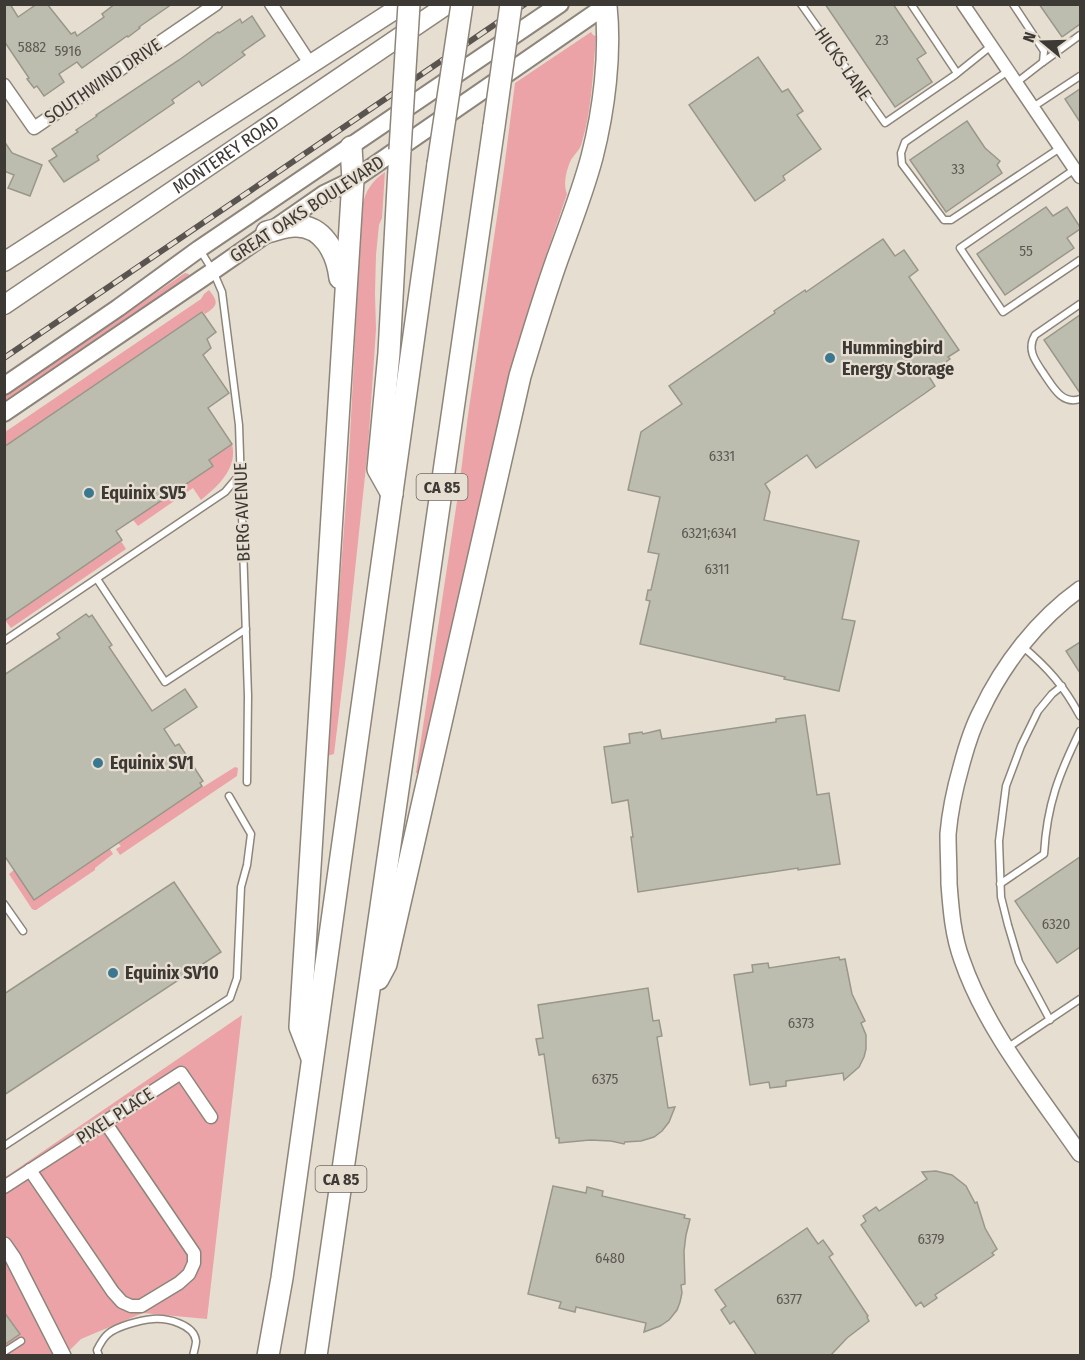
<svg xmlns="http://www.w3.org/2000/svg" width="1085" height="1360" font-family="'Fira Sans Condensed',sans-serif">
<rect width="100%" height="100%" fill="#e7ded2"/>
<g fill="#eca3a7">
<path d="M591 32 593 35 596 36C593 71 592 109 582 142 580 151 573 155 570 162 566 172 563 184 567 194L539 276 514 359 426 774 416 773 459 488 468 415 504 169 515 83Z"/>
<path d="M385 172 382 218 379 225 376 255 375 293 376 329 368 448 345 664 334 754 327 756 348 475 362 206C366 190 372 181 385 172Z"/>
<polygon points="185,273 189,274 188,279 5,403 5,396"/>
<path d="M209 290C219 302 218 306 205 314L203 311 5 447V432L201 299 204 294Z"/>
<path d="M232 444C238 468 218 486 201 500L193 488 138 526 133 520 212 466 209 460Z"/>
<polygon points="121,541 126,549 11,628 5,620"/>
<polygon points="235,767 238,768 237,776 120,855 116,849 121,846 118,843 202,786 203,787"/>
<polygon points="110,849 113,854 95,868 95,870 36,910 34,910 32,909 9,874 14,870"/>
<polygon points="242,1015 207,1319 143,1313 81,1339 65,1355 5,1355 4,1178"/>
</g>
<g fill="#bdbdaf" stroke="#98978a" stroke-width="1.5">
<polygon points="4,4 10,4 18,17 37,4 47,4 71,34 75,32 77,36 104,17 102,14 115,4 172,4 139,27 140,28 128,37 127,36 82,68 77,62 59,74 64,82 44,96 37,86 34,88 27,79 29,78 4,41"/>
<polygon points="825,4 893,4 926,53 917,59 932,82 895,107"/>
<polygon points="1039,4 1080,4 1080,24 1062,37"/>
<polygon points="252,16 265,36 242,52 245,55 202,86 199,81 172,100 174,103 97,156 99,160 64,182 49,161 57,156 52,149 78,132 76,130 97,116 96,115 179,60 218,32 219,33 240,19 242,23"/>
<polygon points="758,57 782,92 788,89 803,111 797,115 821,149 783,176 785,180 755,201 689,105"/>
<polygon points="1080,89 1080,122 1065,99"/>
<polygon points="967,121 985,148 1000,161 997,165 1002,173 946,212 910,160"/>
<polygon points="4,141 12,153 42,165 30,196 8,188 14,175 4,171"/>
<polygon points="1046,207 1053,216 1067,207 1080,227 1080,229 1067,238 1074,248 1005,295 977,254"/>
<polygon points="883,239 895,256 904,250 918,270 909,277 959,350 948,357 950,359 928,375 935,386 924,394 816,468 807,455 765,484 770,492 764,520 859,541 842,619 855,621 839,691 784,679 785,677 640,644 650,601 646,600 648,590 651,590 659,554 648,552 660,497 628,490 641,432 682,404 669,386 775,313 774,311 805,290 806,292"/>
<polygon points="202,312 216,332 207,339 211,348 203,355 229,393 208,408 232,444 209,460 213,466 116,531 122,540 4,621 4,447"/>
<polygon points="1080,315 1080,393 1044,340"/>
<polygon points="86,614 89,617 92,615 112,645 109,647 152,711 185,689 197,707 164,729 175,746 179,744 203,781 200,783 202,786 34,900 4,855 4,675 60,638 57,634"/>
<polygon points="1080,642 1080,673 1066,651"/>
<polygon points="805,715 817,795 829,793 840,864 798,870 798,868 638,892 631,837 633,837 628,800 612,803 604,747 630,743 629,734 642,732 643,734 660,730 662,739 776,722 776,719"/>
<polygon points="1080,857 1080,947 1057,963 1015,901"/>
<polygon points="174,882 221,952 4,1095 4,994"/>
<polygon points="839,957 840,960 845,959 852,994 865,1021 861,1023 866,1035 866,1049 864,1057 859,1067 844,1080 843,1073 786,1081 786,1086 770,1088 769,1082 750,1085 734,975 753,972 752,965 768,963 769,968"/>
<polygon points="648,988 653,1021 659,1020 662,1036 657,1037 668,1108 675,1107 669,1122 662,1131 654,1137 641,1141 625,1142 624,1144 611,1141 590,1140 559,1143 559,1138 556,1138 544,1054 539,1055 536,1039 543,1038 538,1005"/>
<polygon points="936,1171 952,1175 966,1186 975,1203 977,1202 985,1228 997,1249 992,1253 994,1255 935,1295 937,1298 924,1307 921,1302 916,1306 861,1225 866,1221 863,1216 876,1207 879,1211 927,1179 922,1172"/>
<polygon points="553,1186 586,1193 587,1187 603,1191 602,1196 685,1215 684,1218 690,1219 686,1235 684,1251 685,1284 681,1285 682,1293 680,1302 677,1310 669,1320 660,1326 644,1332 646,1323 576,1307 575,1312 559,1308 561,1302 528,1294"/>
<polygon points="807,1228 818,1244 823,1240 833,1254 829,1257 868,1316 867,1317 869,1321 847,1338 830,1356 757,1356 734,1321 730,1324 721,1310 726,1306 715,1290"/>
<polygon points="4,1312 20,1334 4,1345"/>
</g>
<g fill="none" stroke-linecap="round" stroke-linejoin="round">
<defs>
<g id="service">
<polyline points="801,4 885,123 955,75 991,46"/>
<polyline points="911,4 957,73"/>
<polyline points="1013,4 1044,51 1043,62 1016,83"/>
<polyline points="1043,62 1080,35"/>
<polyline points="1008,71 905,142 901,153 902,164 944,220 951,220 1060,148"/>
<polyline points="1033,107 1080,76"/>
<polyline points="1075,169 960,248 1003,312 1080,260"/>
<polyline points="200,250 213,271 222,292 239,425 248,696 247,782"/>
<path d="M1080 304 1035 335C1026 350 1036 362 1044 374 1053 387 1062 405 1080 399"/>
<polyline points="97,579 165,682 246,629"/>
<polyline points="4,641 225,492 241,473"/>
<path d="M1022 646C1048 668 1064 686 1080 716"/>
<path d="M1000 884 1044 854C1047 804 1059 774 1080 731"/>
<polyline points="4,904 23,931"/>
<polyline points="1050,1020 1019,962 1008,925 1001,897 999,841 1006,786 1021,746 1038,711 1052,694 1062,686"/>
<polyline points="1007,1048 1080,999"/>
<polyline points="4,1146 230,998 237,978 241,887 247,865 251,834 229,796"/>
<polyline points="4,1352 21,1341"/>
<path d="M99 1356 97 1350C100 1344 103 1338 108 1334 117 1326 141 1320 153 1319 167 1318 194 1324 196 1341 196 1345 194 1351 193 1356"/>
</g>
<g id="minor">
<polyline points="271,4 311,65"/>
<polyline points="963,4 1080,177"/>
<polyline points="4,85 34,128 216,4"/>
<polyline points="30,1170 113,1292 122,1302 131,1306 141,1306 179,1283 189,1274 194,1263 194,1253 105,1122"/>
<polyline points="4,1187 181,1073 211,1117"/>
</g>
<g id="tertiary">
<path d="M1080 589C1038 619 1003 664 981 711 972 728 966 748 961 767 955 788 950 811 948 834 948 850 949 867 949 884 951 910 953 936 962 960 986 1030 1038 1093 1080 1154"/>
<polyline points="4,1245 13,1258 63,1356"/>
</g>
<g id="secondary">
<polyline points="4,386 118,308 199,249 560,4"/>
<polyline points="4,413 213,271 324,194 353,180 608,4"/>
</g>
<g id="primary">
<polyline points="4,262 404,4"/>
<path id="s1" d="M4 305 448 4"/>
</g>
<g id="motorway">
<path d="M267 232C276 230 285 226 295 226 323 225 337 253 340 278"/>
<polyline points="392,494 378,469 389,353 400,150"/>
<path d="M378 979 386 964 520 376C532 336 544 296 558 257 570 224 583 191 592 157 604 110 611 54 606 6L604 4"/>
<polyline points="312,1058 300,1027 353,180 351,147"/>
<polyline points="268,1356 282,1278 438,164"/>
<polyline points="316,1356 494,126"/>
</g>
</defs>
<use href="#service" stroke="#8d857a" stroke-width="9"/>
<use href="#minor" stroke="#8d857a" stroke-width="15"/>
<use href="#tertiary" stroke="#8d857a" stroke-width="18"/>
<use href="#secondary" stroke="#8d857a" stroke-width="20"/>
<use href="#primary" stroke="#8d857a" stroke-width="21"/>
<use href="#motorway" stroke="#8d857a" stroke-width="24"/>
<use href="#service" stroke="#fff" stroke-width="6"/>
<use href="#minor" stroke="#fff" stroke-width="12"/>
<use href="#tertiary" stroke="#fff" stroke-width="15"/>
<use href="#secondary" stroke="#fff" stroke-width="16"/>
<use href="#primary" stroke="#fff" stroke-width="18"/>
<use href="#motorway" stroke="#fff" stroke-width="21"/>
<defs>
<polyline id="rail" points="4,358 525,4"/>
</defs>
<use href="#rail" stroke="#59544f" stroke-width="6"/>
<use href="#rail" stroke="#e7ded2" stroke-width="4" stroke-dasharray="11" stroke-linecap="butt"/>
<defs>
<g id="motorway-bridge">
<polyline points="494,126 511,4"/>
<polyline points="400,150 409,4"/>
<polyline points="438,164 462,4"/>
</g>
</defs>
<use href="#motorway-bridge" stroke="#8d857a" stroke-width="24" stroke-linecap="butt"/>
<use href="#motorway-bridge" stroke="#fff" stroke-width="21"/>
</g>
<g fill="#3b788f" stroke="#e7ded2" stroke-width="2">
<circle cx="830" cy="358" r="6"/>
<circle cx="89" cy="493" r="6"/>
<circle cx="98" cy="763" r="6"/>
<circle cx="113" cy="973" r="6"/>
</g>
<g text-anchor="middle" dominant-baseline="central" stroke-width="4.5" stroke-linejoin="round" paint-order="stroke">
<g font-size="15" fill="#5d5a54">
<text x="882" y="40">23</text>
<text x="32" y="47">5882</text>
<text x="68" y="51">5916</text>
<text x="958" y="169">33</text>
<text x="1026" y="251">55</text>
<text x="722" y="456">6331</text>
<text x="709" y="533">6321;6341</text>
<text x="717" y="569">6311</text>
<text x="1056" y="924">6320</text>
<text x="801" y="1023">6373</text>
<text x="605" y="1079">6375</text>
<text x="931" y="1239">6379</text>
<text x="610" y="1258">6480</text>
<text x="789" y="1299">6377</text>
</g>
<g fill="#e7ded2" stroke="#706a64" stroke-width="1.5">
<rect x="416.5" y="474" width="51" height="26" rx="4.5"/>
<rect x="315.5" y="1166" width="51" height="26" rx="4.5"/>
</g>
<g font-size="16" font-weight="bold" fill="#3d3935">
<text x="442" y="487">CA 85</text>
<text x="341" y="1179">CA 85</text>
</g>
<g font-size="18" fill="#3d3935" stroke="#e7ded2">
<text transform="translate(843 64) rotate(55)">HICKS LANE</text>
<text transform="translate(103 81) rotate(-34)">SOUTHWIND DRIVE</text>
<text stroke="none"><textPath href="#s1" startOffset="268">MONTEREY ROAD</textPath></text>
<text transform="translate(307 209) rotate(-33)">GREAT OAKS BOULEVARD</text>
<text transform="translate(242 512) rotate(-92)">BERG AVENUE</text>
<text transform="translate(115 1116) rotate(-33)">PIXEL PLACE</text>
</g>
<g font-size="18" font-weight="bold" fill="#3d3935" stroke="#e7ded2" text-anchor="start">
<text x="842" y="348">Hummingbird<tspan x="842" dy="21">Energy Storage</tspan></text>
<text x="101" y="493">Equinix SV5</text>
<text x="110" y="763">Equinix SV1</text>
<text x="125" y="973">Equinix SV10</text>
</g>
</g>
<rect width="1085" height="1360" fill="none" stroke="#3d3935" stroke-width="12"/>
<g transform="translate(1043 42) rotate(289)" stroke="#e7ded2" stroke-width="4.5" paint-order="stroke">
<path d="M0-4.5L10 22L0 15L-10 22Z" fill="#3d3935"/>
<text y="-9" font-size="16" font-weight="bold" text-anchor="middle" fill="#3d3935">N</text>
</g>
</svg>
